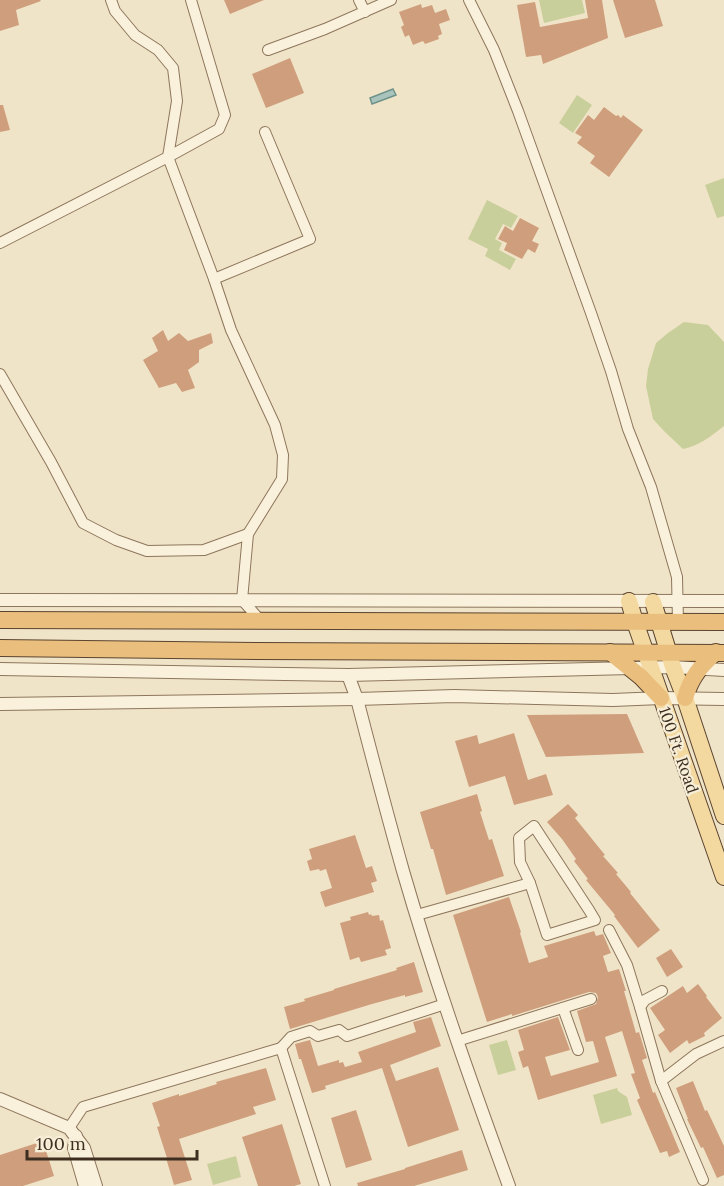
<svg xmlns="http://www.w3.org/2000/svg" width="724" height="1186" font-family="Lora,serif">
<rect width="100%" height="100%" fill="#f0e4c8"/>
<g fill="#c9cf9b">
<polygon points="539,0 582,0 585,13 544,23"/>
<polygon points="577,95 592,105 573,133 559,123"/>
<polygon points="724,178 724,216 717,218 705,185"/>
<polygon points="487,200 518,216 511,228 503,224 495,239 502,243 499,250 516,259 510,270 485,256 488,249 468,239"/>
<path d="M684 322 708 325 724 342V426C711 436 699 446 683 449L664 431 653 419 646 386 648 369 656 343 668 333Z"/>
<polygon points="507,1040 516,1070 498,1075 489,1045"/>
<polygon points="617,1088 618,1091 627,1097 632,1115 601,1124 593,1095"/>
<polygon points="236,1156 241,1177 213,1185 207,1164"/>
</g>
<polygon fill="#a9c4bc" stroke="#6f938a" stroke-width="1.5" points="393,89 396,95 372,104 370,98"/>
<g fill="#cf9f7d">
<polygon points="0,0 40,0 41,1 16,10 19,25 0,31"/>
<polygon points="224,0 264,0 230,14"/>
<polygon points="585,0 602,0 608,38 543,64 541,55 526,57 517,5 535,2 540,27 588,18"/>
<polygon points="613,0 655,0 663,26 625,38"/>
<polygon points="421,4 422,8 432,5 435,13 446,9 450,20 439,24 442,34 438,36 439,39 425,44 423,41 413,45 409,35 405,37 401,27 404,25 399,12"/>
<polygon points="290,58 304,93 266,108 252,74"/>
<polygon points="0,105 3,105 10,130 0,132"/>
<polygon points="604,107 616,116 618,115 621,118 623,115 643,130 609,177 590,163 595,156 577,143 582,137 575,133 588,115 594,120"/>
<polygon points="520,218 539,228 532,241 539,244 535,253 528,249 522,259 504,250 507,243 498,239 505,226 513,231"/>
<polygon points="163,330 168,341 179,333 188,341 211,333 213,343 199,350 199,362 188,370 195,388 182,392 176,383 159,388 143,360 158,351 152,338"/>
<polygon points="627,714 644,753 546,757 527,715"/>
<polygon points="514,733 528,780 546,774 553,795 514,805 505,776 469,787 455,741 477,735 479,744"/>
<polygon points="477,794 482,811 480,812 489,840 492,839 504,876 446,895 433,849 431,849 420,812"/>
<polygon points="568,804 578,815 575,818 605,855 603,856 618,873 616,874 631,892 630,893 660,930 638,948 614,916 615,915 586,880 588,879 574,861 576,859 562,839 547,822"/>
<polygon points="355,835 366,868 372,866 377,881 371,883 374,892 325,907 320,892 332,888 326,869 320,871 319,869 310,871 307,861 312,859 309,849"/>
<polygon points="509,897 521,932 520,933 529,963 548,957 544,946 594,931 596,936 603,934 611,953 603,956 608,972 619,969 626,991 624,991 636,1033 639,1032 647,1058 642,1060 653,1093 655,1092 680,1152 669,1157 667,1151 660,1153 637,1100 640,1098 631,1074 635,1073 622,1031 605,1037 617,1076 538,1100 528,1066 523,1068 518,1052 524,1050 518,1030 558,1017 570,1050 545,1057 551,1076 599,1062 593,1041 586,1042 577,1011 596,1004 598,997 596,993 589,992 512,1016 512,1014 487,1022 453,915"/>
<polygon points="368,912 369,915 371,914 372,916 379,915 380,921 383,920 391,948 385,950 387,955 361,962 359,957 350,960 340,923 351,920 350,917"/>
<polygon points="671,949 683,967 667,977 656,958"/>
<polygon points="414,962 423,992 405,997 405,995 372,1004 290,1029 284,1007 305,1001 304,999 334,990 334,989 397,970 396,968"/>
<polygon points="698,984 707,996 706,997 722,1018 704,1033 705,1036 689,1044 687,1040 670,1053 658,1035 665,1030 650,1008 683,986 687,993"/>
<polygon points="431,1017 441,1046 390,1065 396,1081 438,1067 459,1130 408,1147 382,1068 325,1086 326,1089 312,1093 301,1059 299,1059 295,1044 310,1040 318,1066 339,1060 339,1063 343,1062 345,1067 362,1062 358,1052 416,1032 413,1022"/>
<polygon points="266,1068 276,1100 253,1107 256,1114 179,1139 192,1180 174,1185 166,1158 167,1158 157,1127 160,1126 152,1103 179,1094 179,1096 217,1084 216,1082"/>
<polygon points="693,1081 705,1111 707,1110 724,1146 724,1175 717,1178 703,1147 701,1148 687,1119 688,1119 676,1088"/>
<polygon points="356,1110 372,1160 346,1168 331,1118"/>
<polygon points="282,1124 301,1184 294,1186 258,1186 242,1137"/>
<polygon points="43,1141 54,1176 23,1186 0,1186 0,1155"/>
<polygon points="462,1150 468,1170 414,1186 358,1186 357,1183 405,1169 405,1168"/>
</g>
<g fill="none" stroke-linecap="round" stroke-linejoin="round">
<defs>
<g id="minor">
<polyline points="111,0 115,11 135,35 158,50 173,68 177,101 168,157"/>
<polyline points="359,0 365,12"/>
<polyline points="469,0 494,50 518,111 591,313 611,371 628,429 651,487 677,577 678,622"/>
<polyline points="268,50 325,29 391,0"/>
<polyline points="168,157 219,129 225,115 191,0"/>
<polyline points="0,243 168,157 214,279 231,330 275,425 283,455 282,479 248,534 242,600 260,620"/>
<polyline points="214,279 310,239 265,132"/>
<polyline points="0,374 51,462 83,523 116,540 147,551 204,550 248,534"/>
<polygon points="534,826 589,910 595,920 547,935 530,883 520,862 519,838"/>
<polyline points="417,915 530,883"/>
<polyline points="609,930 627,965 640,1007"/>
<polyline points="563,1008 578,1050"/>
<polyline points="457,1041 591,999"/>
<polyline points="281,1048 291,1037 310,1031 318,1036 339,1030 347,1036 445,1004"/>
<polyline points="661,1081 640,1007 645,1000 662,991"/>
<polyline points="69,1128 83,1107 281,1048 325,1186"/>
<polyline points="703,1180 661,1081 696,1054 724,1041"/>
</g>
<g id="tertiary">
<polyline points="0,600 724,601"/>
<polyline points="0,669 348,675 673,667 724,670"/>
<path d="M348 675 357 699C372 757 387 814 403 871 434 978 471 1082 509 1186"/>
<polyline points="0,704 357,699 454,696 613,700 661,698 724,699"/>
<polyline points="0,1099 69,1128 84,1148 96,1186"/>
<polyline points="76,1136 74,1148 85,1186"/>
</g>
<g id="primary">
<polyline points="629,601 635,622 724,877"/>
<polyline points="653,602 673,667 685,698 724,816"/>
</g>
<g id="trunk">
<polyline points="0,620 724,622"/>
<polyline points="0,648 256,651 724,653"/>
<polyline points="610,652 641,677 661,698"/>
<path d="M685 698C691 677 700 667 716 652"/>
</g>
</defs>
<use href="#minor" stroke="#8d765c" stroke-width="12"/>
<use href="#tertiary" stroke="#8d765c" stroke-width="14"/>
<use href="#primary" stroke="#5b4430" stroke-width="18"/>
<use href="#trunk" stroke="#5b4430" stroke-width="18"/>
<use href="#minor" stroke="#faf1dc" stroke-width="10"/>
<use href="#tertiary" stroke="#faf1dc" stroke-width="12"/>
<use href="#primary" stroke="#f3d9a0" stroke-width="16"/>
<use href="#trunk" stroke="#eabe7c" stroke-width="16"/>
</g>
<g text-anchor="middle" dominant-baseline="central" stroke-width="4.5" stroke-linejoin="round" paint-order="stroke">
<g font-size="16" fill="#3d2e20" stroke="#f7eed8">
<text transform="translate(679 750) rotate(71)">100 Ft. Road</text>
</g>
</g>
<path d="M27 1150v9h170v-9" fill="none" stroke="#3d2e20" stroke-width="3"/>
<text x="36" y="1150" font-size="18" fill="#3d2e20" stroke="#f7eed8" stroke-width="4.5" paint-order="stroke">100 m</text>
</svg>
